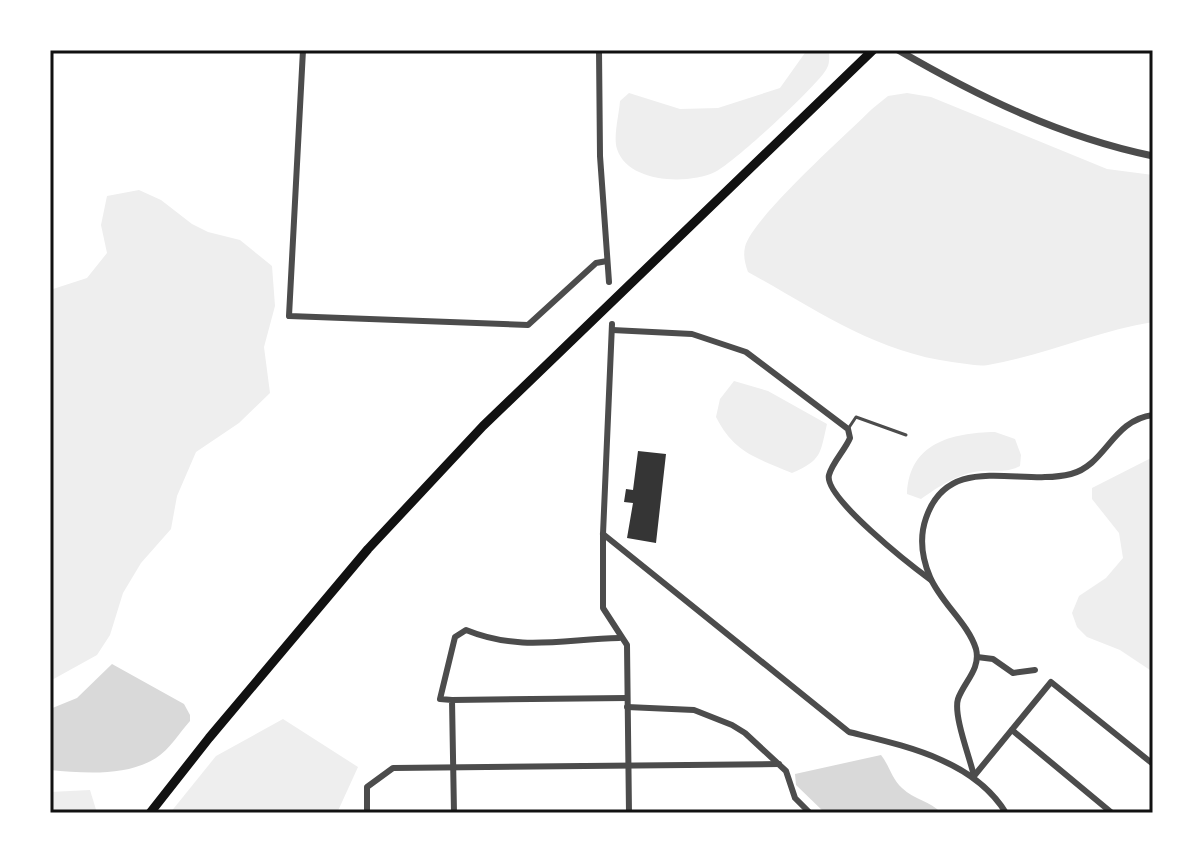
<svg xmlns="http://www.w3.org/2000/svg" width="1203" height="863" font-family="'Work Sans',sans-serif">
<rect width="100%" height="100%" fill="#fff"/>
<g fill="#eee">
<path d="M807 50H829C829 56 830 63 827 68 820 84 731 165 715 172 687 185 628 183 617 149 613 137 619 115 620 101L629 93 680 109 718 108 780 88Z"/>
<path d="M907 93 931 97 1107 169 1153 175V322C1097 331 1045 355 988 365 977 367 964 363 952 362 875 352 815 309 748 272 745 263 743 256 745 247 752 218 846 135 872 109L888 96Z"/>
<polygon points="139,190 161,200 192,224 208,232 240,240 272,266 275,306 264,347 270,393 239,423 196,452 177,496 171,529 141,563 123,593 110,635 97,655 50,681 50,290 87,278 107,253 101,225 107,196"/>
<path d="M734 381 768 391 827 424C820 454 822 460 792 473 757 458 734 453 716 417L720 399Z"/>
<path d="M995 432 1015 439 1021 455 1020 466C1006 473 996 470 981 471 959 473 938 487 921 499L907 494C909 443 951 433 995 432Z"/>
<polygon points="1153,457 1153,672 1120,650 1087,637 1077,627 1072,613 1079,596 1106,578 1123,558 1119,533 1092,499 1092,488"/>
<polygon points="283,719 358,767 337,813 170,813 216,756"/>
<polygon points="90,790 97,813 50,813 50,792"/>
</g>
<g fill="#d9d9d9">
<path d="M112 664 184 704 190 715V721C180 732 169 750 156 758 126 777 83 773 50 770V709L77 698Z"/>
<path d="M881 755C889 765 892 779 902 788 914 800 931 801 941 813H825L796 785 795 774Z"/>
</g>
<polygon fill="#353535" points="638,451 666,454 656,543 627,538 633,503 624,502 626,489 633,490"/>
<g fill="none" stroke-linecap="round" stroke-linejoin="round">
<polyline stroke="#4c4c4c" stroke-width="3" points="848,429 856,417 906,435"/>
<g stroke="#4c4c4c" stroke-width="6">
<polyline points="303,50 289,316 528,325 596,263 607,261"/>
<polyline points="599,50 600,156 609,282"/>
<polyline points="612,324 603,534 603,608 627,645 629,813"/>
<path d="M612 330 692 334 746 352 848 429 850 438C845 450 832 463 829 475 823 497 913 567 931 580"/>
<path d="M603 534 849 732C905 746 974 760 1006 813"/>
<polyline points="977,657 993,659 1013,673 1035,670"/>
<polyline points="452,700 627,698"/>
<polyline points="627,707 694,710 732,725 745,733 786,771 795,798 810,813"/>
<polyline points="1012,730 1112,813"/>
<path d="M974 776C970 758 953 715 958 699 964 682 981 669 976 649 968 623 941 603 930 577 922 558 919 538 926 518 949 451 1020 487 1071 474 1106 465 1112 420 1153 415"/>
<polyline points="974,776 1051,682 1153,764"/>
<polyline points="367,813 367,787 393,768 779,764"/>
<path d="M454 813 452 700 440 699 455 637 466 630C520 652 564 639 619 638"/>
</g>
<path stroke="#4c4c4c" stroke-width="7" d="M898 50C979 97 1061 137 1153 156"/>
<polyline stroke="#111" stroke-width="9" points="150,813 209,738 368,549 483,426 873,50"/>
</g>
<rect width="1203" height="863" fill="none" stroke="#ffffff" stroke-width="104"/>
<rect x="52" y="52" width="1099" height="759" fill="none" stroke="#111" stroke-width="3"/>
</svg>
